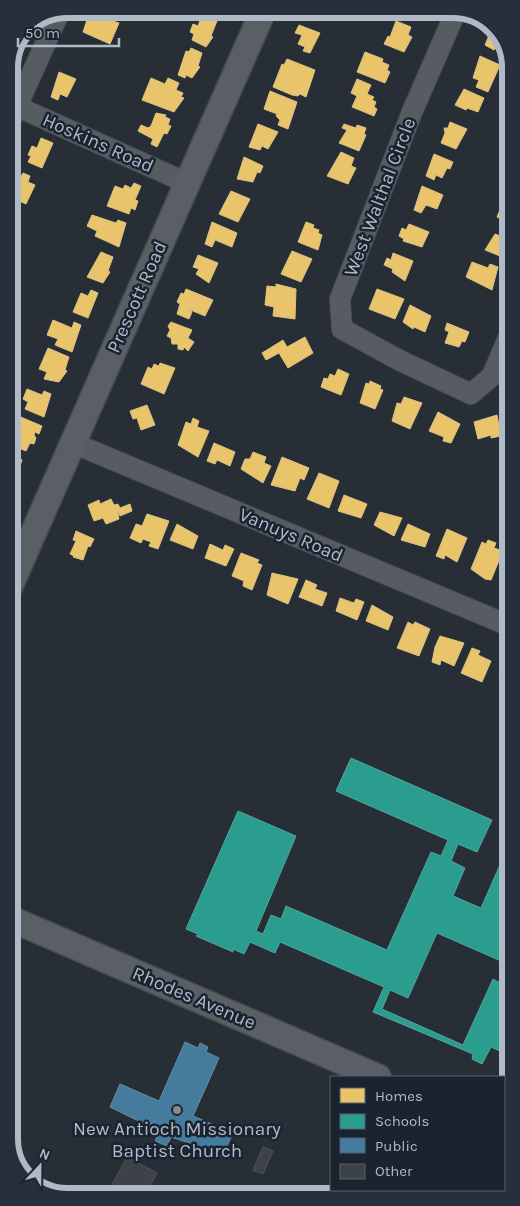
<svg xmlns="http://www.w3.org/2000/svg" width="520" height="1206" font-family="Karla,sans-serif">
<rect width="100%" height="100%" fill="#272e35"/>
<g fill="#e9c46a" stroke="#d8c186">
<polygon points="102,9 116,14 113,21 119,23 110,44 83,32 90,11 100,15"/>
<polygon points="309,9 330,9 328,14 317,10 314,17 307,13"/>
<polygon points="401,9 424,9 420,20 400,12"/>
<polygon points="202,15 217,21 211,36 213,37 206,47 192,40 194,34 190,32 193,24 198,26"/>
<polygon points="396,21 411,27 408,35 412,37 404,52 384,44 388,36 390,37"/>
<polygon points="299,25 320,33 310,53 303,51 305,47 298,44 302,35 295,33"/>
<polygon points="493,26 505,43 503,48 498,45 494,50 485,45"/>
<polygon points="191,48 202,53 198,66 200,67 192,78 186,75 185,78 178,75 186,51 189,52"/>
<polygon points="365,52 383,59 382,62 389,65 387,70 390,72 385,83 357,72"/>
<polygon points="480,56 500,65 488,92 476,87 479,80 473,78"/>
<polygon points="287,59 315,70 306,97 300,94 298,96 292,95 273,87 282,64 284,65"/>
<polygon points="59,72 76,79 67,97 60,94 58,100 51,97"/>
<polygon points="151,78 165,84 168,78 179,83 176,90 183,93 181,97 184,98 174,112 142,100"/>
<polygon points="357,79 371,85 367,94 374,97 372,100 376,102 374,107 377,109 374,116 352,107 357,96 351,93"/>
<polygon points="464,89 484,98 478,112 467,108 466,110 455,105"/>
<polygon points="270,91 297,102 288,129 278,125 280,120 276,116 277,114 264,109"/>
<polygon points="156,113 166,115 165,117 170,119 168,125 171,126 167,134 164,133 157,147 151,144 153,139 138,131 141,125 148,128 151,126"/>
<polygon points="450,122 467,129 456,149 441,143 445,133 444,128 448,128"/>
<polygon points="258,124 278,132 268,149 262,146 260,150 249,147"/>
<polygon points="344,124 356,128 357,125 366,128 364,134 366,135 359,151 339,143 347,130 342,128"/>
<polygon points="41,138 53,143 42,168 28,162 31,156 28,155 32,146 37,148"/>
<polygon points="341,152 354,158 351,166 356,168 348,184 327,176"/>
<polygon points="434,154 453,162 450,169 447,168 442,178 436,175 434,180 426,176"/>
<polygon points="244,157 263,166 260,173 257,172 253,182 237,179"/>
<polygon points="508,167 509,182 503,180"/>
<polygon points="23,173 30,176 28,182 35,185 26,204 10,197"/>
<polygon points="134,183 141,186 135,200 138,201 135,210 131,208 129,214 107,206 115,186 123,189 125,185 131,188"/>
<polygon points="422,186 443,195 437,209 426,205 421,213 414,210"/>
<polygon points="231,191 250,199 238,222 219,214"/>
<polygon points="505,197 509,199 509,222 497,217"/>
<polygon points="9,207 13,209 11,215 18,218 10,237"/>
<polygon points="92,215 116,223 118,220 126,223 119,247 95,236 97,231 87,226"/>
<polygon points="212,222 237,233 232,247 215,240 212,247 205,244"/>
<polygon points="306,222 314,225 313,228 319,230 318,233 322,235 318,250 298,242"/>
<polygon points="409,224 429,232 422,247 403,241 404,239 399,236 402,228 406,230"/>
<polygon points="495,234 509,239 509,251 505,258 485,250"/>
<polygon points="292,251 312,259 301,282 281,274"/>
<polygon points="101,252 113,257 108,271 110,272 103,283 87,277"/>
<polygon points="393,253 413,261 405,281 392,272 393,269 384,265 387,258 391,260"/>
<polygon points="198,255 218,263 209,283 196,274 199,269 193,267"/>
<polygon points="472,262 488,268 490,264 498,267 492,290 466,277"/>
<polygon points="276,284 296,289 295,319 273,316 274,307 265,305 267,286 276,287"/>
<polygon points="186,289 213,300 205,316 188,309 192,312 189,319 177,314 180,304 177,302 181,293 184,294"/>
<polygon points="377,289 404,299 395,319 369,309"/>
<polygon points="91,290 98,293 88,318 73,312 81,293 88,296"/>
<polygon points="410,305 431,316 425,332 414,327 413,329 403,322"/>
<polygon points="53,320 72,328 74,322 81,325 72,352 55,345 58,339 47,335"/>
<polygon points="171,322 192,330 188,338 194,342 188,351 184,347 183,350 178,349 178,344 172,344 171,338 167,336 170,330 168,326"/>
<polygon points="447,323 469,332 465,342 462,341 459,347 445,343 449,332 445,330"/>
<polygon points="305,337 313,353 288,368 279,353 266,360 262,353 283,340 287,347"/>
<polygon points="48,348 69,357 65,370 67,371 59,382 44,379 47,372 39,369"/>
<polygon points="160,363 175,368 164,394 141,384 148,367 152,369 154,364 159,366"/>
<polygon points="338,369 349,374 341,395 321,387 324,378 328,379 330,374 335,376"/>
<polygon points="370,381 381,386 380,389 383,390 375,409 360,403 366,383 369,384"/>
<polygon points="27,389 42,395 44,391 51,394 44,417 25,409 28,402 23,399"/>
<polygon points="404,397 422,403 410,429 392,421 397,403 401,404"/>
<polygon points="147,405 155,425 141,430 137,418 133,419 130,411"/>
<polygon points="438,412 460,424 451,443 443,441 444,437 429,431"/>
<polygon points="16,415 42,426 39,434 35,432 34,435 36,438 34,444 30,443 26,451 11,445 19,425 13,423"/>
<polygon points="497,415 501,436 491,438 491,435 478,439 474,422"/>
<polygon points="193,418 199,421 197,427 209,431 198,457 178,445 186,422 191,424"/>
<polygon points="214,443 235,452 230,466 217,460 215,464 207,461"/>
<polygon points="253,452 266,457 264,463 271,466 263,483 241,469 245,459 250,459"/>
<polygon points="15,457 22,460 13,487 10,486 10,462 13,463"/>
<polygon points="282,457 309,468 304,480 300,478 295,491 271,485"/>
<polygon points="319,473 339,481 329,508 307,499"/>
<polygon points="344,495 367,504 361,518 338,511"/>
<polygon points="111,499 114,505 118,504 120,508 130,504 132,511 120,516 117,509 119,519 106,524 103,518 94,521 88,505 99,500 100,504"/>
<polygon points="380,512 402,518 394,536 374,525"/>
<polygon points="147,514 169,521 158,549 149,546 151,542 143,539 141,543 130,538 136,524 142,526"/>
<polygon points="177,524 198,536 193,549 170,540"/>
<polygon points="408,524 430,534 425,547 401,540"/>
<polygon points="447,529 467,538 457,562 445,555 444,559 436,556"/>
<polygon points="76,531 94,539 90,547 88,546 83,560 73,557 74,556 70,554 76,541 73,540"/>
<polygon points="488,540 496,543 494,548 503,551 491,580 485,579 471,569 482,542 486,544"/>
<polygon points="210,544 223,550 225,545 234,549 226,566 205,558"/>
<polygon points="241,553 259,560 257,563 262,565 252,590 243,586 244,581 232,576"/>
<polygon points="272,573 298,579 288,604 267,595"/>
<polygon points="306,580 317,585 315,589 327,593 322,606 299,597"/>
<polygon points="340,598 354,603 356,599 364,602 357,620 336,611"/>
<polygon points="372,605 393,617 388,630 366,621"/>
<polygon points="408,622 413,625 415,622 430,629 419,656 397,648"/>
<polygon points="440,636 464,643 454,666 441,660 440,665 432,662 435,647"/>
<polygon points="472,648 480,651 478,655 491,661 482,682 461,673"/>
<polygon points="504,666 510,667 510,683 499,678"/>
</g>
<path fill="#2a9d8f" stroke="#52a6a0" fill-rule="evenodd" d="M351 758 492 820 477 852 458 844 451 861 465 868 453 896 481 908 510 842 511 1056 491 1047 482 1064 472 1059 473 1054 373 1012 384 987 280 942 275 953 250 942 244 954 233 949V952L196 936 198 934 186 929 238 811 296 836 256 931 263 934 271 915 281 919 286 906 387 950 431 852 441 856 448 840 336 791ZM437 933 510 965 504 978 498 982 493 979 463 1045 382 1009 390 990 408 998Z"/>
<polygon fill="#457b9d" stroke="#658eaa" points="185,1042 198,1048 200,1043 208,1047 206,1052 219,1058 193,1116 233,1133 222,1157 205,1149 203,1152 194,1148 195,1145 171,1137 167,1146 155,1141 159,1131 110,1107 120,1084 159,1101"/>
<g fill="#3c4248" stroke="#4f555d">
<polygon points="263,1147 273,1151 263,1174 253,1170"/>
<polygon points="127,1157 157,1173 144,1197 116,1197 108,1192"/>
</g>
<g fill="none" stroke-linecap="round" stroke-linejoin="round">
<defs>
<g id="minor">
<polyline points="457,9 412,112 340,299 342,329 399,360 471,394 492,376 509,336"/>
<polyline points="9,103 187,183"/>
<polyline points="9,124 60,11"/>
<polyline points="73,443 510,626"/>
</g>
<g id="major">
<polyline points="10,586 264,9"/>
<polyline points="11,919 378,1077"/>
<polyline points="504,1133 511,1136"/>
</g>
</defs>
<use href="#minor" stroke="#454a50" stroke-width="22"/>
<use href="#major" stroke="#444a52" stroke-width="28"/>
<use href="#minor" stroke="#575c63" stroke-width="20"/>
<use href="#major" stroke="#595f65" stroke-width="25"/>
</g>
<circle fill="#808994" stroke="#1a2430" stroke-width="2" cx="177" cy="1110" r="5"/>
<g text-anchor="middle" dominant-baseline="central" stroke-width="5" stroke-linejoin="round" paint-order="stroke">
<g font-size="19" fill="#b0bac7" stroke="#1a2430">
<text transform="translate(98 143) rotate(24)">Hoskins Road</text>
<text transform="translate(380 197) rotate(-69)">West Walthal Circle</text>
<text transform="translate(137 297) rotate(-66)">Prescott Road</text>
<text transform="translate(291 535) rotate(23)">Vanuys Road</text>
<text transform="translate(194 998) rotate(23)">Rhodes Avenue</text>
</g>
<g font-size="19" fill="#b0bac7" stroke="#1a2430">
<text x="177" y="1129">New Antioch Missionary<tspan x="177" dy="22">Baptist Church</tspan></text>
</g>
</g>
<path d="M0 0H520V1206H0ZM67 18H453A49 49 0 0 1 502 67V1139A49 49 0 0 1 453 1188H67A49 49 0 0 1 18 1139V67A49 49 0 0 1 67 18Z" fill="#26303c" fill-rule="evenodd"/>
<path fill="none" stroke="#b0bac7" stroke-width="6" d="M67 18H453A49 49 0 0 1 502 67V1139A49 49 0 0 1 453 1188H67A49 49 0 0 1 18 1139V67A49 49 0 0 1 67 18Z"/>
<rect x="330" y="1076" width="175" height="115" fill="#1a2430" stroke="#56606c"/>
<rect x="340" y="1088" width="25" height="15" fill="#e9c46a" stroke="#56606c"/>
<text x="375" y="1101" font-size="15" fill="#b0bac7">Homes</text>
<rect x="340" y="1114" width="25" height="15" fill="#2a9d8f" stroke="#56606c"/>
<text x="375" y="1126" font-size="15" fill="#b0bac7">Schools</text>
<rect x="340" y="1138" width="25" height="15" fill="#457b9d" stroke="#56606c"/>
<text x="375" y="1151" font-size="15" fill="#b0bac7">Public</text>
<rect x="340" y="1164" width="25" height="15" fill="#3c4248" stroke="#56606c"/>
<text x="375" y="1176" font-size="15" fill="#b0bac7">Other</text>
<g transform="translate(40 1166) rotate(22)" stroke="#1a2430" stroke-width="4" paint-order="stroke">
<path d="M0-4L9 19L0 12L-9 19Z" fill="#b0bac7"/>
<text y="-8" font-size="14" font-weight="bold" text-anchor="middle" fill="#b0bac7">N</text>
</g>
<path d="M18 38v8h101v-8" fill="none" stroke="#b0bac7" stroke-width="2.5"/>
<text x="25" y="38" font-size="15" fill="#b0bac7" stroke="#1a2430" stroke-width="4" paint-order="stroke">50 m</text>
</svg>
